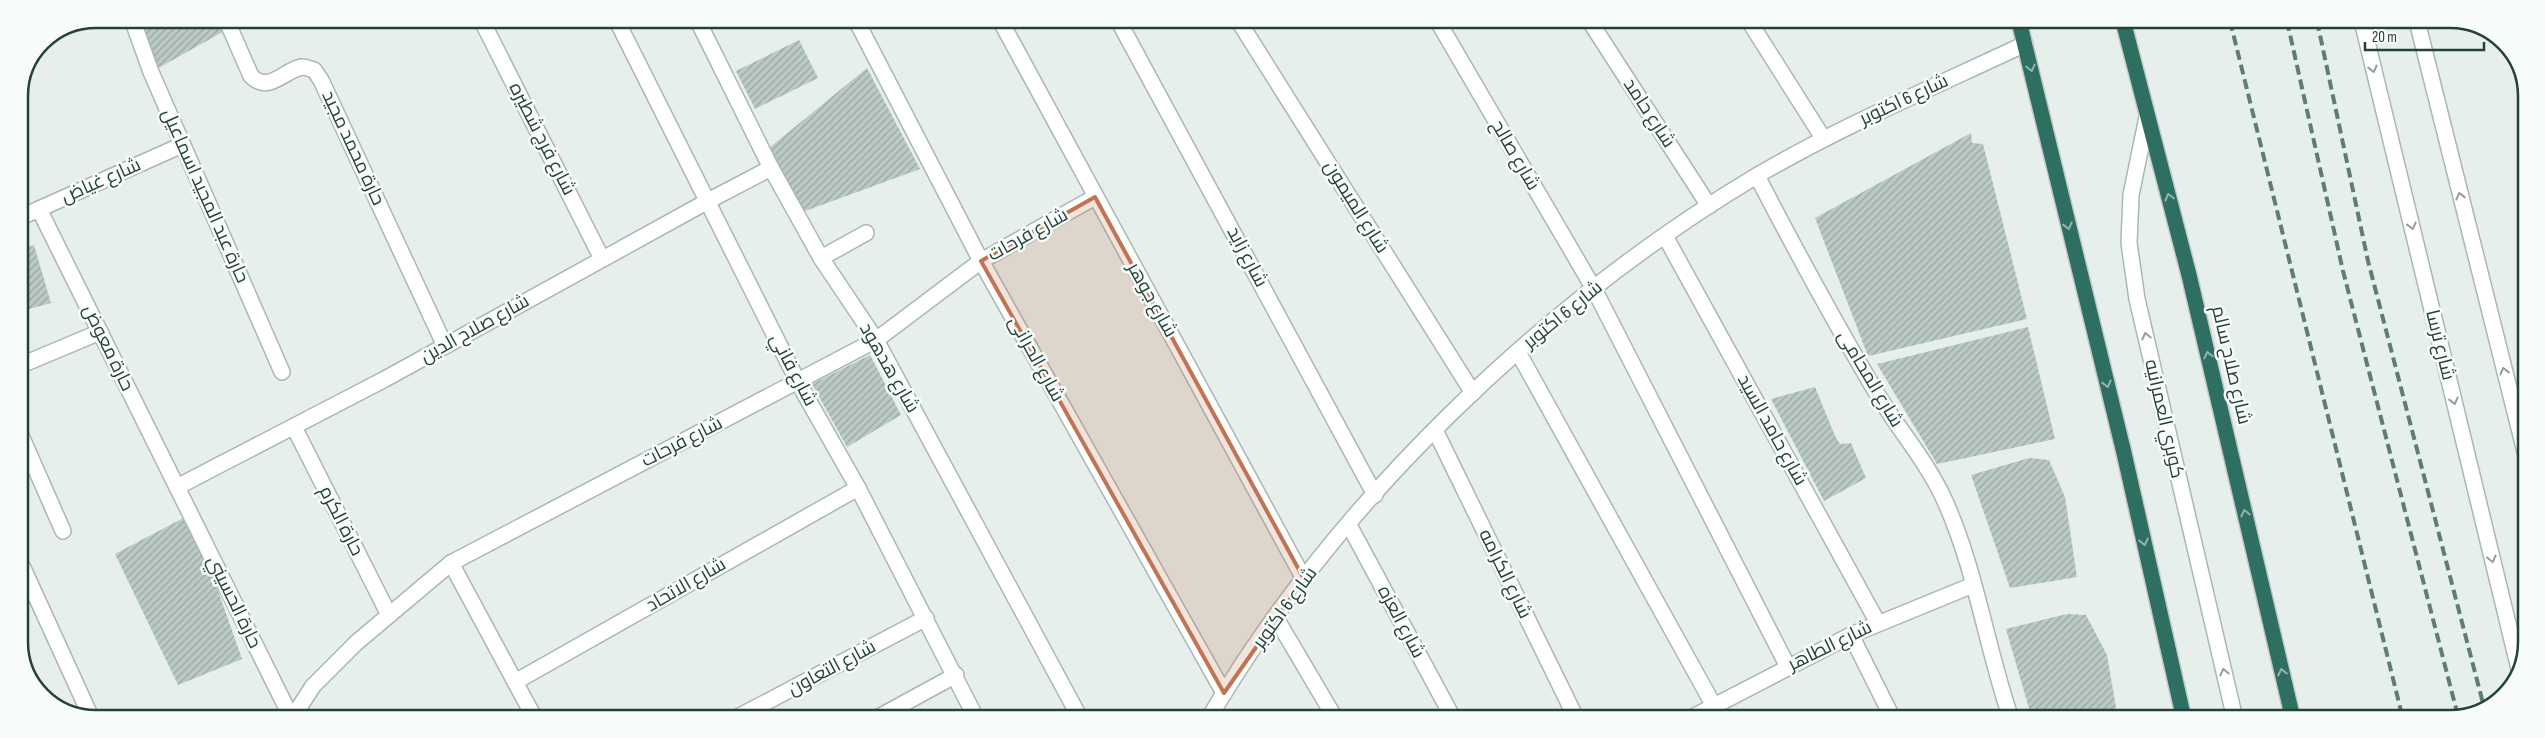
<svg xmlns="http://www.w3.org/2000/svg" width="2545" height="738" font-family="'Sofia Sans Condensed',Cairo,sans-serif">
<defs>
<pattern id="building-hatch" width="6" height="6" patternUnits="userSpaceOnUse" patternTransform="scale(1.25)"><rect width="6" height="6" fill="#bbcac4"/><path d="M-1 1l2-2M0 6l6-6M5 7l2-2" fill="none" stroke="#98a6a0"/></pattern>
</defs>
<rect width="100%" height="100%" fill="#e6efeb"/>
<g fill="url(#building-hatch)">
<polygon points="138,19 221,19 226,30 155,70"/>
<polygon points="799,40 818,78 755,109 736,71"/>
<polygon points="867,68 920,169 797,214 763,153"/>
<polygon points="1971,133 1972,143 1983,144 2027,319 1868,356 1815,218"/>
<polygon points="34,245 51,303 19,312 19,251"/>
<polygon points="2028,327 2055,439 1937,464 1877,364"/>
<polygon points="870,355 901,415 847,447 812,384"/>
<polygon points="1815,387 1835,436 1840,444 1851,443 1866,478 1824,501 1771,399"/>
<polygon points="2029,458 2049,460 2065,497 2077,577 2010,588 1971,475"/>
<polygon points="191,514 242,659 178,685 115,554"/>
<polygon points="2067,614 2086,615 2107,655 2118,719 2032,719 2006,629"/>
</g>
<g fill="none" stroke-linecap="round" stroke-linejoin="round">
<defs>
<g id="street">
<polyline points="132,19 151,72 282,372"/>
<path d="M226 19 251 76C269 94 284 70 302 67 306 67 311 69 314 70L321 80 445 346"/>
<polyline points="481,19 602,259"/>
<polyline points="616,19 798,382 858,488 976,718"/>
<polyline points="697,19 771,168 821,258 876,340 1080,718"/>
<polyline points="856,20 981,261 1224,693"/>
<polyline points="1000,20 1304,579"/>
<polyline points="1118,20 1375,495"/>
<polyline points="1238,20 1473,393"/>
<polyline points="1437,20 1594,289 1788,667"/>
<polyline points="1589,20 1709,206"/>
<polyline points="1749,21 1823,138"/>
<polyline points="2362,21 2519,669"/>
<polyline points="2417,21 2525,452"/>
<path d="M1757 176C1796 251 1836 325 1879 397 1900 431 1927 462 1944 499 1976 569 1986 646 2011 719"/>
<polyline points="39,209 291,717"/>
<polyline points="19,218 182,145"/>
<polyline points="1665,236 1878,623"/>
<polyline points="821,258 866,233"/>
<polyline points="1518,352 1714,706"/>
<polyline points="19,366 100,332"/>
<polyline points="294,427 389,615"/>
<polyline points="1435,430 1576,718"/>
<polyline points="19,431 63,531"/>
<polyline points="177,487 385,379 708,201 771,168"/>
<polyline points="1349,525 1453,718"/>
<polyline points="451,563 534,717"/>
<polyline points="23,568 91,717"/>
<polyline points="1276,618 1335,718"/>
<polyline points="1851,635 1893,719"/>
<polyline points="515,682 858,488"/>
<polyline points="293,717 313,686 356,643 451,563 876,340 981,261 1095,197"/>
<polyline points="738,717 926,618"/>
<polyline points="877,718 956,675"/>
<path d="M1209 718C1335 503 1545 302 1758 175 1844 125 1936 86 2025 44"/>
<polyline points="1691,718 1851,635 1973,585"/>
</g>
<polyline id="secondary" points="2147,117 2131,195 2129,243 2137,299 2235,719"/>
<g id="highway">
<polyline points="2019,21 2124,453 2184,719"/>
<polyline points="2123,21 2189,275 2293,719"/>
</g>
</defs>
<use href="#street" stroke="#a8b8b2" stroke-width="18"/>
<use href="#secondary" stroke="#a4bbb3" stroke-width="18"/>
<use href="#highway" stroke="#c2cac8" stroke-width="18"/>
<use href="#street" stroke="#fff" stroke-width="15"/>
<use href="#secondary" stroke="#fff" stroke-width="15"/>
<use href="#highway" stroke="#2f6f62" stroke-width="15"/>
<g stroke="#5f7d75" stroke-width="4" stroke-dasharray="10 5" stroke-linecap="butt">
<polyline points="2230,21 2403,719"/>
<polyline points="2287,21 2343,271 2458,716"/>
<polyline points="2317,21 2368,261 2484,707"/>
</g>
</g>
<defs><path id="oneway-chevron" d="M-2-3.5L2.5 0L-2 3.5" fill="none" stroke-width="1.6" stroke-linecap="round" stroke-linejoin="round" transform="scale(1.25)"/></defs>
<g stroke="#93b5ae">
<use href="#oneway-chevron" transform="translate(2031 68) rotate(77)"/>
<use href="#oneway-chevron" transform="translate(2169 197) rotate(-105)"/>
<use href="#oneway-chevron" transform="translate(2068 226) rotate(76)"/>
<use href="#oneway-chevron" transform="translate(2208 355) rotate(-103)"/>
<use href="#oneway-chevron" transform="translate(2107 384) rotate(76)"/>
<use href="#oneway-chevron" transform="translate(2245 513) rotate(-103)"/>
<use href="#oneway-chevron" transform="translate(2144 542) rotate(77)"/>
<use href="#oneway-chevron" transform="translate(2282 672) rotate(-103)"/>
</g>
<g stroke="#92a09c">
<use href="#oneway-chevron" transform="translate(2373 69) rotate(76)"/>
<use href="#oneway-chevron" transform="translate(2460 196) rotate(-104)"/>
<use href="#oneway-chevron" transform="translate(2412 226) rotate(76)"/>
<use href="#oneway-chevron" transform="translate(2146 336) rotate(-103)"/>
<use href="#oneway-chevron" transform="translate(2504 371) rotate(-104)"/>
<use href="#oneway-chevron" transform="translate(2454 401) rotate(76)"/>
<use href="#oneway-chevron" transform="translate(2492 559) rotate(76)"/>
<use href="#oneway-chevron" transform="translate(2224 672) rotate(-103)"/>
</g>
<path fill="#c07456" fill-opacity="0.2" stroke="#c07456" stroke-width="4" stroke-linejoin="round" d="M1095 197 1304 579 1224 693 981 261Z"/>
<g text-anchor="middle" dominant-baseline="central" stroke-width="5" stroke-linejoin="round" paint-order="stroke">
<g font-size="19" fill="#24423a" stroke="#f7fbf9">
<text transform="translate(1904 100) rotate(-25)">شارع 6 اكتوبر</text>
<text transform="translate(1649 113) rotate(57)">شارع حامد</text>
<text transform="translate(542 139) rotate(63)">شارع فرج شطيره</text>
<text transform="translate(353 148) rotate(65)">حارة محمد مجيد</text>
<text transform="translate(1515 155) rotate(60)">شارع صالح</text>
<text transform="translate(101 181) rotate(-24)">شارع غياض</text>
<text transform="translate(205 196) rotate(66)">حارة عبد المجيد اسماعيل</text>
<text transform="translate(1356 207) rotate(58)">شارع الميمون</text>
<text transform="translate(1028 235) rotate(-29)">شارع فرحات</text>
<text transform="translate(1247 257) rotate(62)">شارع زايد</text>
<text transform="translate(1152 300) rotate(61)">شارع جوهر</text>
<text transform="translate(1563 315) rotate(-39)">شارع 6 اكتوبر</text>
<text transform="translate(475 329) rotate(-29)">شارع صلاح الدين</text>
<text transform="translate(2440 345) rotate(76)">شارع ترسا</text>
<text transform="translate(108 348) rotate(64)">حارة معوض</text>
<text transform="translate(1036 359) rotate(61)">شارع الحرانى</text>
<text transform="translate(2231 365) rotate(77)">شارع صلاح سالم</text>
<text transform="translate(889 368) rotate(60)">شارع هدهود</text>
<text transform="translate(793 370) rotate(62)">شارع فاني</text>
<text transform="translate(1870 379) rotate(59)">شارع المحامى</text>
<text transform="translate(2164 419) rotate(77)">كوبري العمرانيه</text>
<text transform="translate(1772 430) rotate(61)">شارع حامد السيد</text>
<text transform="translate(682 442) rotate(-27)">شارع فرحات</text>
<text transform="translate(341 521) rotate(63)">حارة الكرم</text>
<text transform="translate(1505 574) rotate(64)">شارع الكرامه</text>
<text transform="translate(686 585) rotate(-30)">شارع الاتحاد</text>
<text transform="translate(234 602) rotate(64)">حارة الحسيني</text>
<text transform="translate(1285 608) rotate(-54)">شارع 6 اكتوبر</text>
<text transform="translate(1401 622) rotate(62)">شارع العزه</text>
<text transform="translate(1830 646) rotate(-26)">شارع الطاهر</text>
<text transform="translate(832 668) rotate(-28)">شارع التعاون</text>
</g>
</g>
<path d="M0 0H2545V738H0ZM96 28H2450A68 68 0 0 1 2518 96V642A68 68 0 0 1 2450 710H96A68 68 0 0 1 28 642V96A68 68 0 0 1 96 28Z" fill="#f7fbf9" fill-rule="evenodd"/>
<path fill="none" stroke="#24423a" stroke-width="2.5" d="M96 28H2450A68 68 0 0 1 2518 96V642A68 68 0 0 1 2450 710H96A68 68 0 0 1 28 642V96A68 68 0 0 1 96 28Z"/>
<path d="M2365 42v8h119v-8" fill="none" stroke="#24423a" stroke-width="2.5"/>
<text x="2372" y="42" font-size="15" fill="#24423a" stroke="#f7fbf9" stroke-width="4" paint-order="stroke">20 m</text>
</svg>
